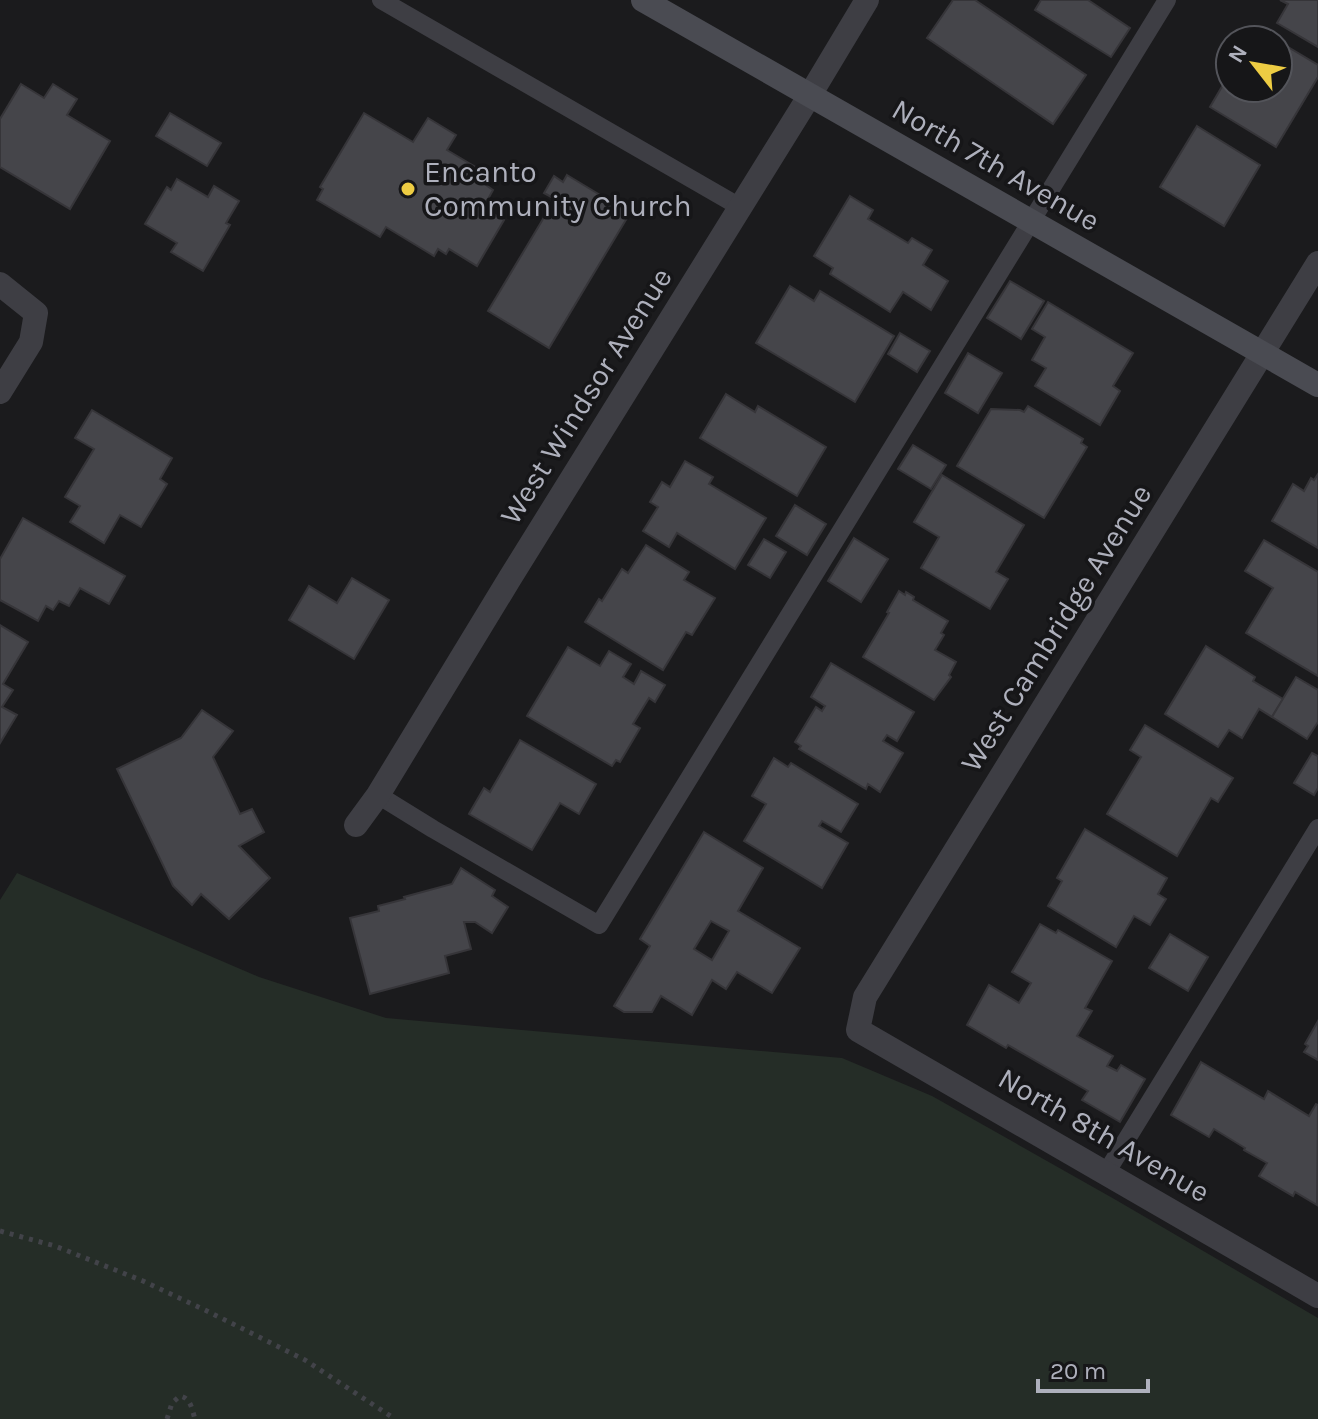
<svg xmlns="http://www.w3.org/2000/svg" width="1318" height="1419" font-family="Karla,sans-serif">
<rect width="100%" height="100%" fill="#1b1b1d"/>
<polygon fill="#252d27" points="17,873 259,977 386,1018 842,1058 932,1096 1116,1200 1318,1318 1318,1419 0,1419 0,900"/>
<g fill="#45454a" stroke="#363539" stroke-width="2" fill-rule="evenodd">
<polygon points="953,0 975,0 1086,75 1053,124 927,38"/>
<polygon points="1041,0 1088,0 1130,28 1111,57 1035,10"/>
<polygon points="1280,0 1318,0 1318,47 1277,23 1288,4"/>
<polygon points="1278,41 1318,65 1318,77 1276,147 1210,107 1230,73 1230,88 1278,88"/>
<polygon points="21,84 44,98 53,84 77,99 67,115 110,141 70,209 0,167 0,119"/>
<polygon points="170,113 221,143 207,166 156,136"/>
<polygon points="364,113 413,142 428,118 456,135 447,150 484,172 480,178 488,182 486,185 493,190 483,208 504,220 477,266 449,249 446,254 438,249 434,256 386,227 380,237 317,200 323,189 320,187"/>
<polygon points="1197,126 1260,165 1224,226 1160,187"/>
<polygon points="567,175 630,213 549,348 488,311 555,199 544,193 554,176 563,182"/>
<polygon points="177,179 208,197 214,186 239,201 226,223 230,225 203,271 171,252 177,243 145,224 167,187 171,190"/>
<polygon points="850,196 873,210 868,219 908,243 912,238 932,250 923,265 948,281 931,310 903,292 890,312 830,274 833,268 814,256"/>
<polygon points="1010,281 1044,301 1021,339 987,318"/>
<polygon points="790,286 814,301 820,291 894,336 855,402 756,343"/>
<polygon points="1048,302 1133,353 1113,386 1120,391 1100,425 1035,386 1046,368 1032,360 1045,337 1032,329"/>
<polygon points="900,333 930,351 917,372 888,354"/>
<polygon points="968,353 1002,373 978,413 945,393"/>
<polygon points="726,394 755,412 758,406 826,447 797,496 700,438"/>
<polygon points="1028,406 1083,439 1081,443 1087,447 1044,518 957,466 991,409 1020,410 1024,412"/>
<polygon points="92,410 172,458 160,479 167,484 141,527 120,515 104,543 70,522 80,506 65,497 94,449 75,438"/>
<polygon points="913,445 946,465 931,489 898,469"/>
<polygon points="685,461 713,477 709,484 766,518 735,569 677,533 669,547 643,531 658,507 650,502 662,482 670,487"/>
<polygon points="1318,474 1318,548 1272,521 1293,484 1304,491 1311,478 1314,480"/>
<polygon points="942,475 1024,525 996,572 1008,579 990,609 921,568 939,537 914,522"/>
<polygon points="795,505 826,524 807,555 776,536"/>
<polygon points="23,518 125,576 109,604 80,588 69,606 59,601 53,610 46,606 38,621 0,600 0,559"/>
<polygon points="854,538 888,559 861,602 828,581"/>
<polygon points="764,539 786,552 770,578 748,565"/>
<polygon points="1264,540 1318,572 1318,676 1246,633 1273,588 1245,571"/>
<polygon points="646,545 689,572 684,580 715,598 692,635 686,632 663,670 585,622 599,599 602,601 622,569 628,573"/>
<polygon points="352,578 389,600 354,659 289,620 309,586 337,603"/>
<polygon points="899,591 905,595 906,592 914,597 913,600 948,621 941,633 944,635 935,650 956,662 949,675 951,677 934,700 863,657 889,613 887,612"/>
<polygon points="0,625 28,642 3,684 13,690 2,707 17,715 0,743"/>
<polygon points="1206,646 1255,677 1253,681 1283,699 1272,717 1259,709 1242,738 1229,730 1218,747 1165,714"/>
<polygon points="568,647 600,666 609,651 631,664 623,677 634,684 641,671 665,685 655,702 649,698 633,724 640,728 620,762 616,760 612,766 527,716"/>
<polygon points="831,663 914,712 897,741 887,735 883,741 903,753 880,792 868,784 866,789 799,749 801,746 795,742 816,707 822,711 825,706 811,697"/>
<polygon points="1296,677 1318,690 1318,722 1307,739 1272,717"/>
<polygon points="202,710 233,731 213,757 240,814 252,809 264,832 239,846 270,878 229,919 201,894 192,905 173,886 117,769 181,738"/>
<polygon points="1145,725 1233,778 1218,802 1211,798 1177,856 1107,814 1141,757 1130,750"/>
<polygon points="520,740 596,784 579,814 560,803 532,850 469,814 484,788 490,792"/>
<polygon points="1312,753 1318,756 1318,788 1314,795 1294,783"/>
<polygon points="774,758 788,767 791,763 858,804 841,832 822,821 819,826 848,843 822,888 744,841 766,804 752,796"/>
<polygon points="1085,829 1167,878 1158,894 1166,899 1150,925 1134,916 1116,947 1048,906 1062,881 1057,878"/>
<path d="M704 832 763 868 738 911 800 948 772 993 737 972 726 989 712 980 692 1015 661 996 652 1012H624L614 1006 650 946 640 939ZM711 921 729 931 712 960 694 949Z"/>
<polygon points="461,868 495,890 492,896 508,907 492,933 475,922 464,922 471,949 445,956 449,973 370,994 350,918 379,911 378,906 405,899 404,897 452,884"/>
<polygon points="1040,924 1056,933 1058,930 1112,961 1085,1008 1092,1011 1077,1036 1113,1056 1107,1066 1117,1071 1121,1065 1145,1079 1120,1122 1082,1100 1088,1091 1008,1045 1006,1048 967,1025 989,985 1019,1003 1031,983 1012,972"/>
<polygon points="1170,934 1208,957 1188,991 1149,968"/>
<polygon points="1318,1021 1318,1060 1304,1052 1308,1046 1305,1044"/>
<polygon points="1201,1062 1264,1099 1268,1091 1309,1116 1316,1104 1318,1105 1317,1205 1295,1192 1293,1196 1259,1176 1267,1163 1244,1150 1245,1148 1214,1129 1209,1137 1171,1115"/>
</g>
<g fill="none" stroke-linecap="round" stroke-linejoin="round">
<g stroke="#424349" stroke-width="5" stroke-dasharray="4 6" stroke-linecap="butt">
<polyline points="0,1231 55,1246 143,1281 205,1310 305,1360 395,1419"/>
<path d="M167 1419 172 1403 180 1396C191 1398 192 1410 195 1419"/>
</g>
<g stroke="#3e3e44" stroke-width="18">
<polyline points="381,0 740,207"/>
<polyline points="378,795 433,829 599,925 1167,0"/>
<polyline points="1106,1173 1318,828"/>
</g>
<g stroke="#3e3e44" stroke-width="24">
<polyline points="1318,263 865,997 858,1030 1318,1296"/>
<polyline points="0,284 36,313 31,342 0,392"/>
<polyline points="356,825 378,795 510,578 810,95 867,0"/>
</g>
<polyline stroke="#4a4b52" stroke-width="24" points="643,0 1318,385"/>
</g>
<circle fill="#edcc43" stroke="#161618" stroke-width="3" cx="408" cy="189" r="8"/>
<g text-anchor="middle" dominant-baseline="central" stroke-width="7" stroke-linejoin="round" paint-order="stroke">
<g font-size="30" fill="#aeb0bc" stroke="#161618">
<text transform="translate(996 165) rotate(30)">North 7th Avenue</text>
<text transform="translate(586 396) rotate(-58)">West Windsor Avenue</text>
<text transform="translate(1056 628) rotate(-58)">West Cambridge Avenue</text>
<text transform="translate(1104 1135) rotate(30)">North 8th Avenue</text>
</g>
<g font-size="30" fill="#aeb0bc" stroke="#161618" text-anchor="start">
<text x="424" y="172">Encanto<tspan x="424" dy="34">Community Church</tspan></text>
</g>
</g>
<g transform="translate(1254 64) rotate(301)"><circle r="38" fill="#161618" stroke="#53545a" stroke-width="2"/>
<path d="M0-6L14 30L0 20L-14 30Z" fill="#edcc43"/>
<text y="-12" font-size="22" font-weight="bold" text-anchor="middle" fill="#aeb0bc">N</text>
</g>
<path d="M1038 1379v12h110v-12" fill="none" stroke="#aeb0bc" stroke-width="4"/>
<text x="1050" y="1379" font-size="24" fill="#aeb0bc" stroke="#161618" stroke-width="6" paint-order="stroke">20 m</text>
</svg>
